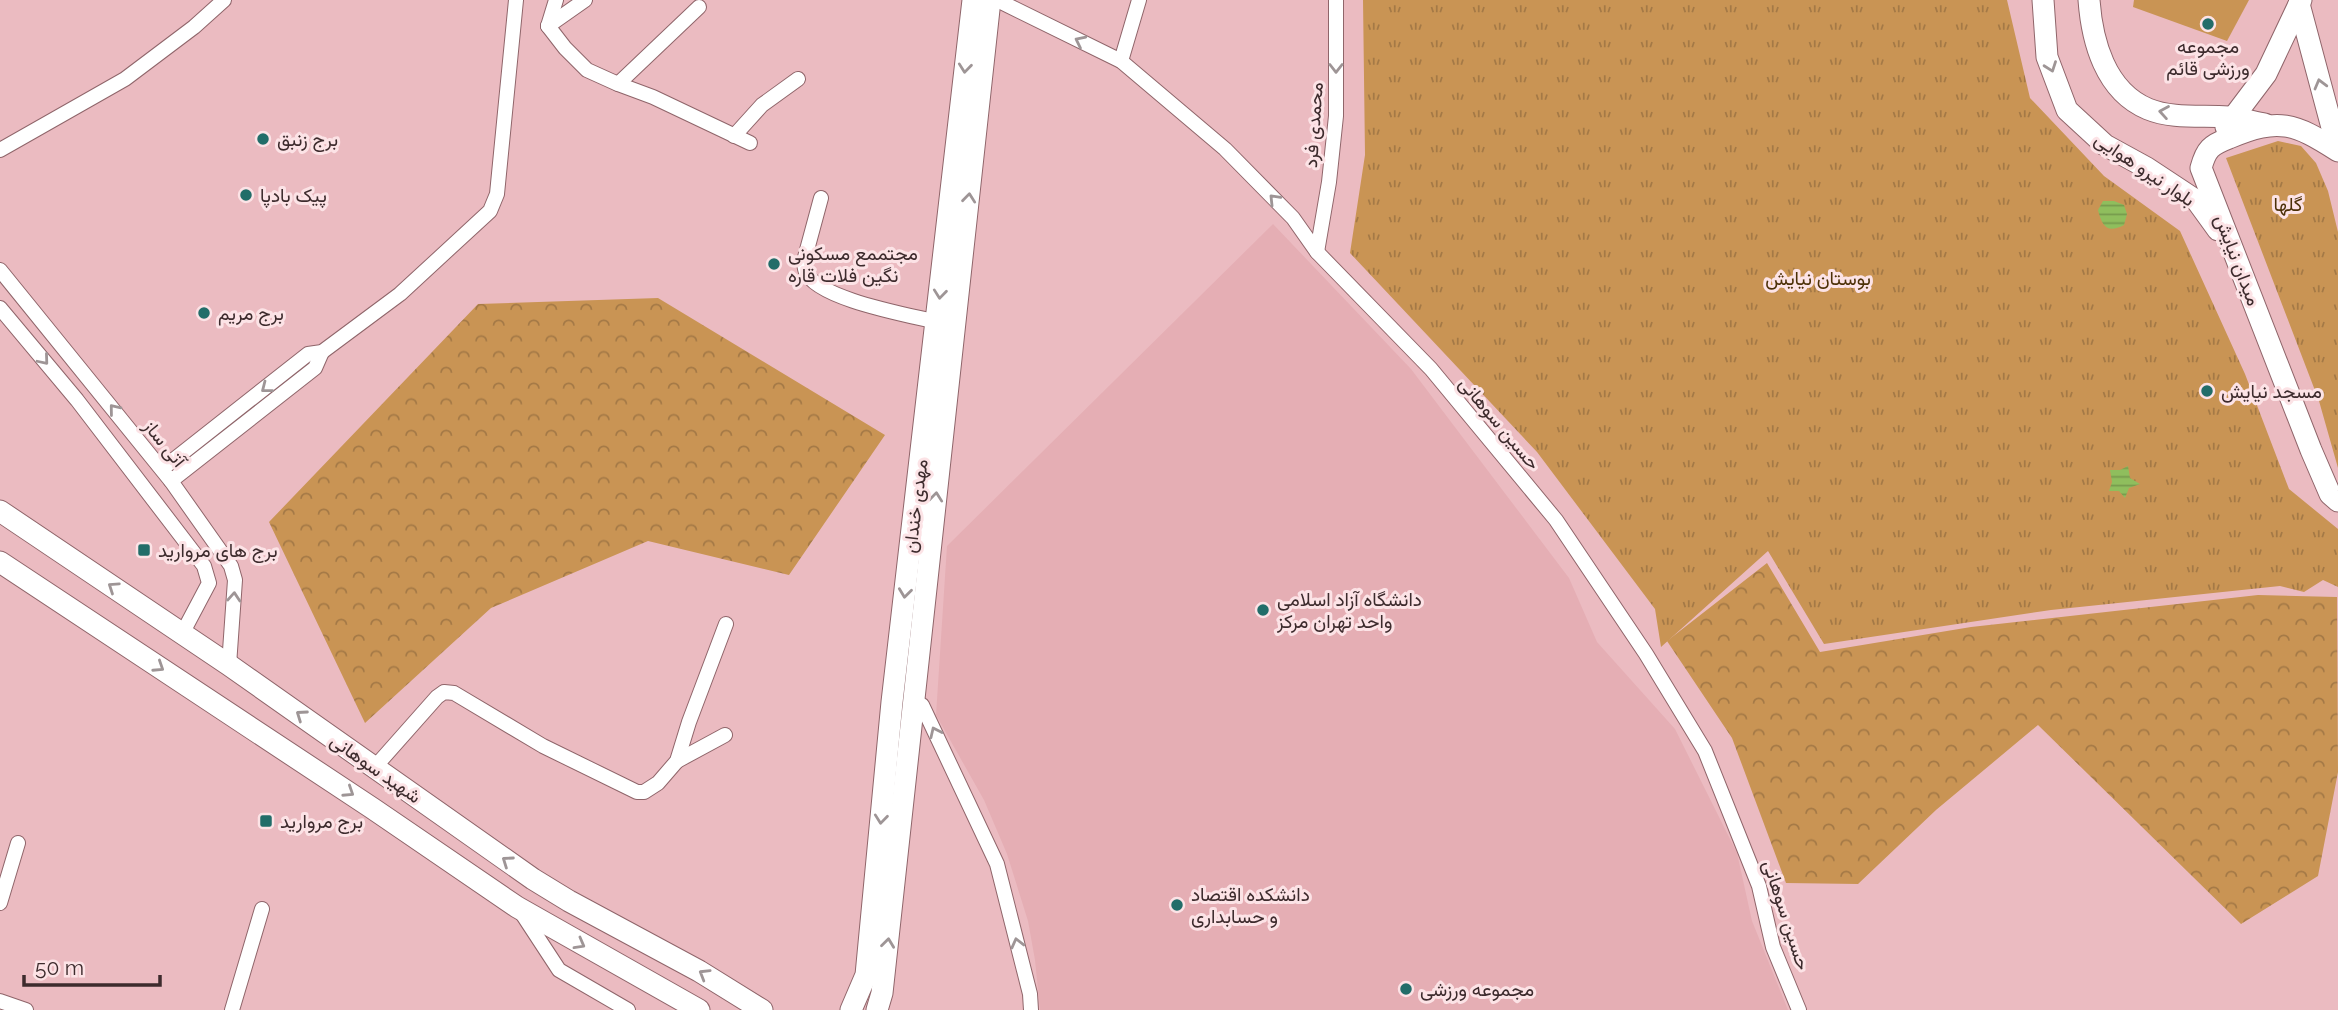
<svg xmlns="http://www.w3.org/2000/svg" width="2338" height="1010" font-family="Raleway,Vazirmatn,sans-serif">
<defs>
<pattern id="forest-crowns" width="20" height="18" patternUnits="userSpaceOnUse" patternTransform="scale(1.75)"><rect width="20" height="18" fill="#c99454"/><path d="M2 6a3 3 0 1 1 6 0M12 15a3 3 0 1 1 6 0" fill="none" stroke="#a47946"/></pattern>
<pattern id="park-tufts" width="24" height="20" patternUnits="userSpaceOnUse" patternTransform="scale(1.75)"><rect width="24" height="20" fill="#c99454"/><path d="M3 7l-1-3M5 7V3M7 7l1-3M15 17l-1-3M17 17v-4M19 17l1-3" fill="none" stroke="#a47946"/></pattern>
<pattern id="water-rules" width="6" height="5" patternUnits="userSpaceOnUse" patternTransform="scale(1.75)"><rect width="6" height="5" fill="#8fbe5d"/><path d="M0 2.5h6" fill="none" stroke="#769b4d"/></pattern>
</defs>
<rect width="100%" height="100%" fill="#ebbbc1"/>
<polygon fill="#e5aeb4" points="1273,224 1411,369 1569,578 1597,642 1675,729 1737,853 1752,921 1788,1010 1040,1010 1035,960 1028,921 1007,854 984,800 936,715 947,546"/>
<g fill="url(#forest-crowns)">
<polygon points="658,298 885,435 789,575 648,541 491,608 365,723 269,522 478,304"/>
<polygon points="1767,563 1820,652 1971,627 2258,595 2337,597 2338,772 2318,876 2241,924 2038,725 1936,810 1858,884 1786,883 1732,738 1667,641"/>
</g>
<g fill="url(#park-tufts)">
<polygon points="1363,0 2007,0 2030,98 2104,176 2180,231 2245,374 2289,489 2338,529 2338,587 2323,580 2304,592 2280,586 2051,610 1824,644 1768,551 1661,647 1655,609 1537,452 1350,253 1365,155"/>
<polygon points="2278,141 2301,146 2316,163 2328,191 2338,232 2338,468 2319,401 2226,158"/>
</g>
<polygon fill="#c99454" points="2134,0 2249,0 2227,41 2133,7"/>
<g fill="url(#water-rules)">
<path d="M2103 201H2114L2124 205 2127 214 2124 225C2107 234 2102 226 2098 210Z"/>
<polygon points="2128,466 2130,478 2140,484 2129,488 2125,498 2119,491 2109,491 2112,482 2110,470 2120,470"/>
</g>
<g fill="none" stroke-linecap="round" stroke-linejoin="round">
<defs>
<g id="minor">
<polyline points="997,0 1121,61 1225,149 1293,218 1317,252 1431,369 1556,520 1646,654 1705,751 1759,886 1773,947 1799,1010"/>
<polyline points="548,26 565,48 587,70 618,84 653,97 750,143"/>
<polyline points="548,26 585,0"/>
<polyline points="548,26 556,0"/>
<polyline points="1121,61 1139,0"/>
<polyline points="618,84 699,7"/>
<polyline points="734,136 762,105 798,79"/>
<polyline points="0,150 125,79 194,27 224,0"/>
<path d="M821 198 804 261C804 263 805 271 806 272 817 299 909 315 937 322"/>
<polyline points="1317,252 1329,182 1336,116 1336,0"/>
<polyline points="0,270 171,481 231,566 235,580 229,665"/>
<polyline points="0,308 77,400 204,566 209,583 182,634"/>
<polyline points="162,469 308,354 322,352 400,294 490,211 497,194 516,0"/>
<polyline points="171,481 315,368 322,352"/>
<polyline points="922,705 997,864 1030,994 1031,1010"/>
<polyline points="677,761 725,735"/>
<polyline points="375,767 437,697 444,692 454,693 543,746 637,792 644,792 658,783 677,761 689,722 726,624"/>
<polyline points="0,903 18,843"/>
<polyline points="521,912 559,970 628,1010"/>
<polyline points="0,1001 26,1010"/>
<polyline points="232,1010 262,909"/>
</g>
<g id="secondary">
<polyline points="2043,0 2047,57 2067,110 2105,145 2147,168 2197,201 2218,230"/>
<path d="M2089 0C2092 41 2105 91 2148 109 2172 119 2203 115 2228 117 2241 118 2253 122 2265 124"/>
<polyline points="2299,4 2338,150"/>
<polyline points="2226,127 2266,74 2301,0"/>
<path d="M2338 151C2294 123 2279 117 2229 138 2211 145 2206 149 2201 168L2311 450 2330 494 2338 501"/>
<polyline points="0,511 229,665 533,879 569,901 699,971 762,1010"/>
<polyline points="0,562 372,808 517,907 699,1010"/>
<polyline points="851,1010 866,975 892,702 973,0"/>
<polyline points="877,1010 882,993 990,0"/>
</g>
</defs>
<use href="#minor" stroke="#8f656a" stroke-width="16"/>
<use href="#secondary" stroke="#8f656a" stroke-width="23"/>
<use href="#minor" stroke="#fff" stroke-width="14"/>
<use href="#secondary" stroke="#fff" stroke-width="21"/>
</g>
<defs><path id="oneway-chevron" d="M-2-3.5L2.5 0L-2 3.5" fill="none" stroke-width="1.6" stroke-linecap="round" stroke-linejoin="round" transform="scale(1.75)"/></defs>
<g stroke="#9e9596">
<use href="#oneway-chevron" transform="translate(1080 41) rotate(-154)"/>
<use href="#oneway-chevron" transform="translate(2051 67) rotate(70)"/>
<use href="#oneway-chevron" transform="translate(965 68) rotate(96)"/>
<use href="#oneway-chevron" transform="translate(1336 68) rotate(90)"/>
<use href="#oneway-chevron" transform="translate(2320 84) rotate(-105)"/>
<use href="#oneway-chevron" transform="translate(2164 112) rotate(-170)"/>
<use href="#oneway-chevron" transform="translate(969 198) rotate(-84)"/>
<use href="#oneway-chevron" transform="translate(1274 199) rotate(-134)"/>
<use href="#oneway-chevron" transform="translate(940 294) rotate(96)"/>
<use href="#oneway-chevron" transform="translate(44 360) rotate(50)"/>
<use href="#oneway-chevron" transform="translate(266 388) rotate(142)"/>
<use href="#oneway-chevron" transform="translate(114 409) rotate(-129)"/>
<use href="#oneway-chevron" transform="translate(936 497) rotate(-84)"/>
<use href="#oneway-chevron" transform="translate(113 587) rotate(-146)"/>
<use href="#oneway-chevron" transform="translate(905 593) rotate(97)"/>
<use href="#oneway-chevron" transform="translate(234 597) rotate(-86)"/>
<use href="#oneway-chevron" transform="translate(159 667) rotate(33)"/>
<use href="#oneway-chevron" transform="translate(301 715) rotate(-145)"/>
<use href="#oneway-chevron" transform="translate(935 732) rotate(-115)"/>
<use href="#oneway-chevron" transform="translate(349 792) rotate(33)"/>
<use href="#oneway-chevron" transform="translate(881 819) rotate(96)"/>
<use href="#oneway-chevron" transform="translate(507 861) rotate(-145)"/>
<use href="#oneway-chevron" transform="translate(888 943) rotate(-83)"/>
<use href="#oneway-chevron" transform="translate(1017 943) rotate(-104)"/>
<use href="#oneway-chevron" transform="translate(580 944) rotate(29)"/>
<use href="#oneway-chevron" transform="translate(704 974) rotate(-149)"/>
</g>
<g fill="#226d69" stroke="#fce3e6" stroke-width="2.5">
<circle cx="2208" cy="24" r="7"/>
<circle cx="263" cy="139" r="7"/>
<circle cx="246" cy="195" r="7"/>
<circle cx="774" cy="264" r="7"/>
<circle cx="204" cy="313" r="7"/>
<circle cx="2207" cy="391" r="7"/>
<rect x="137" y="543" width="14" height="14" rx="3.5"/>
<circle cx="1263" cy="610" r="7"/>
<rect x="259" y="814" width="14" height="14" rx="3.5"/>
<circle cx="1177" cy="905" r="7"/>
<circle cx="1406" cy="989" r="7"/>
</g>
<g text-anchor="middle" dominant-baseline="central" stroke-width="6" stroke-linejoin="round" paint-order="stroke">
<g font-size="19" fill="#3d2b2d" stroke="#fce3e6" text-anchor="start">
<text x="2208" y="46" text-anchor="middle">مجموعه<tspan x="2208" dy="22">ورزشی قائم</tspan></text>
<text x="277" y="139">برج زنبق</text>
<text x="260" y="195">پیک بادپا</text>
<text x="788" y="253">مجتممع مسکونی<tspan x="788" dy="22">نگین فلات قاره</tspan></text>
<text x="218" y="313">برج مریم</text>
<text x="2221" y="391">مسجد نیایش</text>
<text x="158" y="550">برج های مروارید</text>
<text x="1277" y="599">دانشگاه آزاد اسلامی<tspan x="1277" dy="22">واحد تهران مرکز</tspan></text>
<text x="280" y="821">برج مروارید</text>
<text x="1191" y="894">دانشکده اقتصاد<tspan x="1191" dy="22">و حسابداری</tspan></text>
<text x="1420" y="989">مجموعه ورزشی</text>
</g>
<g font-size="19" fill="#3d2b2d" stroke="#fce3e6">
<text transform="translate(1313 125) rotate(-86)">محمدی فرد</text>
<text transform="translate(2145 169) rotate(34)">بلوار نیرو هوایی</text>
<text transform="translate(2238 260) rotate(69)">میدان نیایش</text>
<text transform="translate(1500 423) rotate(50)">حسین سوهانی</text>
<text transform="translate(165 443) rotate(51)">آتی ساز</text>
<text transform="translate(915 506) rotate(-83)">مهدی خندان</text>
<text transform="translate(376 768) rotate(35)">شهید سوهانی</text>
<text transform="translate(1787 915) rotate(72)">حسین سوهانی</text>
</g>
<g font-size="19" fill="#4c3007" stroke="#fce3e6">
<text x="2288" y="204">گلها</text>
<text x="1818" y="278">بوستان نیایش</text>
</g>
</g>
<path d="M24 975v10h136v-10" fill="none" stroke="#3d2b2d" stroke-width="3.5"/>
<text x="35" y="975" font-size="21" fill="#3d2b2d" stroke="#fce3e6" stroke-width="5" paint-order="stroke">50 m</text>
</svg>
